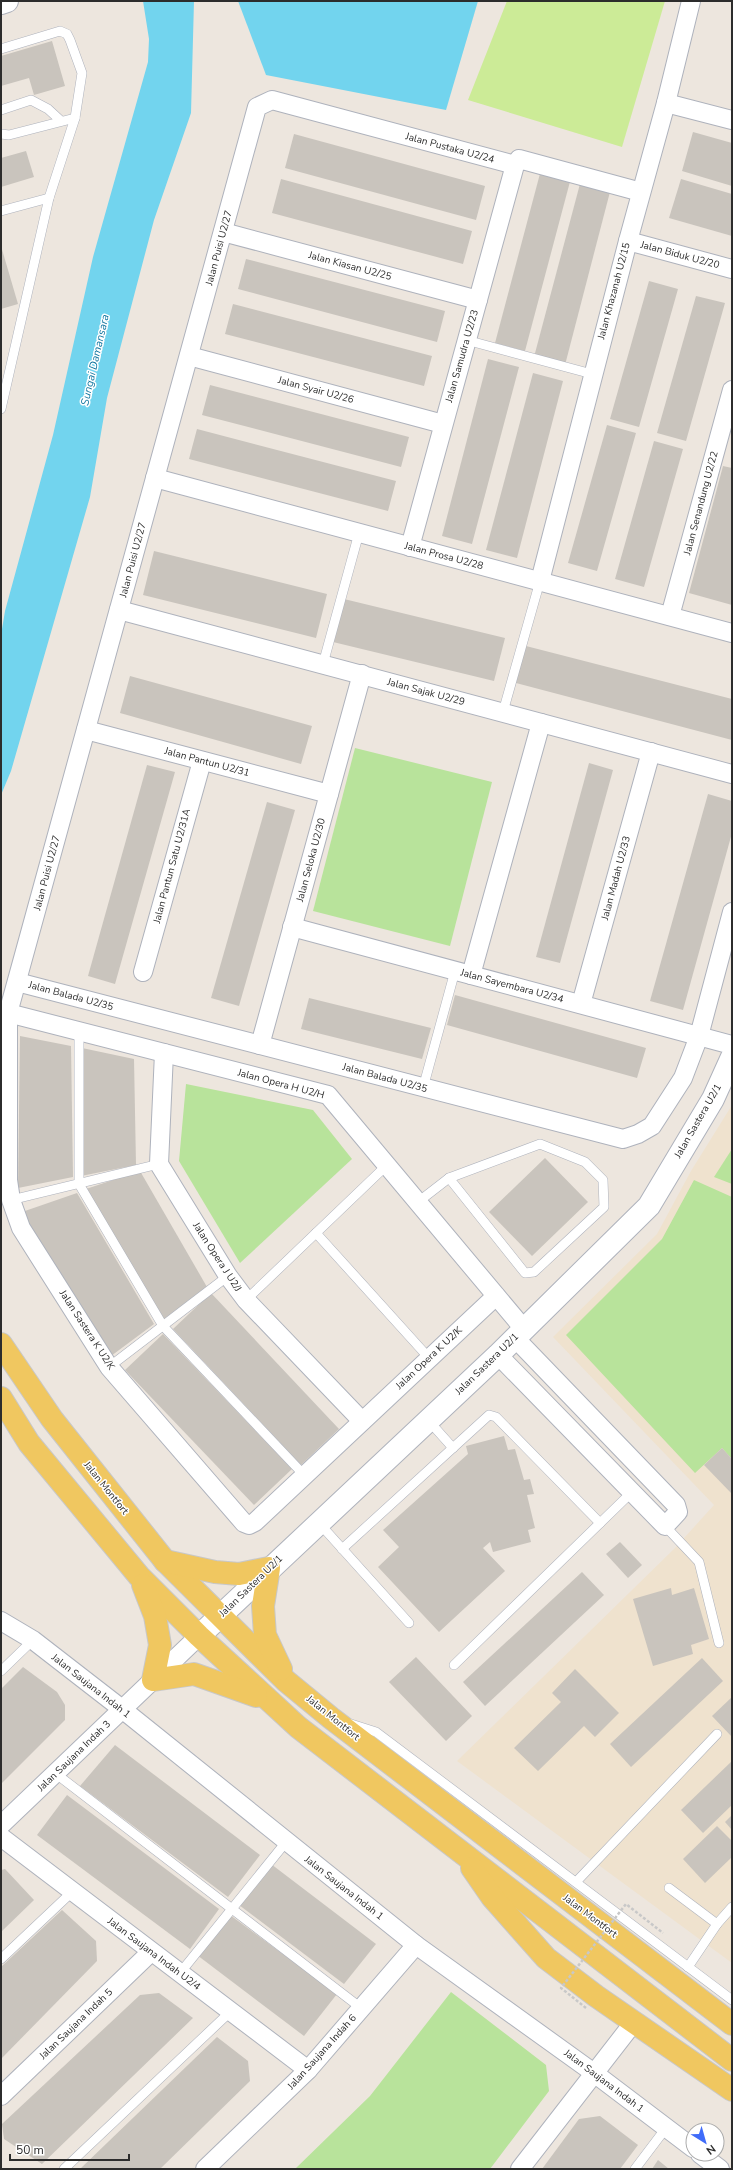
<svg xmlns="http://www.w3.org/2000/svg" width="733" height="2170" font-family="'Nunito Sans',sans-serif">
<rect width="100%" height="100%" fill="#ede6de"/>
<polygon fill="#efe2ce" points="732,1105 732,1963 457,1761 675,1548 714,1505 553,1337 657,1234 691,1171"/>
<g fill="#b8e39b">
<polygon points="355,748 492,782 450,946 313,911"/>
<polygon points="186,1084 313,1110 352,1159 240,1263 179,1161"/>
<polygon points="732,1149 732,1184 714,1177"/>
<polygon points="694,1180 732,1197 732,1459 722,1448 695,1473 566,1335 662,1239"/>
<polygon points="451,1992 546,2065 549,2091 490,2169 295,2169 370,2096"/>
</g>
<polygon fill="#cceb97" points="507,1 665,1 622,147 468,100"/>
<g fill="#72d4ee">
<polygon points="143,1 194,1 191,113 154,220 107,398 90,497 11,771 1,795 1,635 5,611 53,435 93,257 148,62 149,39"/>
<polygon points="238,1 478,1 446,110 266,75"/>
</g>
<g fill="#c9c4bd">
<polygon points="52,41 65,86 34,95 29,78 1,86 1,56"/>
<polygon points="693,132 732,143 732,186 682,171"/>
<polygon points="294,134 485,186 476,220 285,168"/>
<polygon points="26,151 34,177 1,187 1,158"/>
<polygon points="542,166 572,174 525,351 495,343"/>
<polygon points="281,179 472,231 463,264 272,213"/>
<polygon points="681,179 732,194 732,236 669,218"/>
<polygon points="581,180 611,188 565,365 534,357"/>
<polygon points="1,246 18,304 1,309"/>
<polygon points="246,259 445,311 437,342 238,289"/>
<polygon points="649,281 678,289 639,427 610,419"/>
<polygon points="696,296 725,303 686,441 657,433"/>
<polygon points="233,304 432,356 424,386 225,334"/>
<polygon points="488,359 519,367 472,544 442,536"/>
<polygon points="533,373 563,381 517,558 486,550"/>
<polygon points="210,385 409,437 401,467 202,415"/>
<polygon points="607,425 636,433 597,571 568,563"/>
<polygon points="197,429 396,481 388,511 189,459"/>
<polygon points="654,441 683,449 644,587 615,579"/>
<polygon points="723,466 732,468 732,605 689,593"/>
<polygon points="154,551 327,594 316,638 143,595"/>
<polygon points="344,599 505,638 494,681 333,642"/>
<polygon points="526,646 732,699 732,740 516,683"/>
<polygon points="130,676 312,726 301,764 120,713"/>
<polygon points="589,763 613,770 560,963 536,957"/>
<polygon points="147,765 175,772 115,984 88,976"/>
<polygon points="708,794 732,801 732,833 683,1010 650,1001"/>
<polygon points="267,802 295,810 239,1006 211,998"/>
<polygon points="455,995 646,1048 637,1078 447,1025"/>
<polygon points="309,998 431,1028 422,1059 301,1029"/>
<polygon points="20,1036 71,1046 73,1177 18,1188"/>
<polygon points="82,1048 134,1059 136,1165 81,1176"/>
<polygon points="545,1158 588,1202 532,1256 489,1212"/>
<polygon points="140,1171 207,1287 164,1319 86,1189"/>
<polygon points="77,1193 154,1324 111,1356 22,1212"/>
<polygon points="211,1293 339,1429 301,1465 173,1329"/>
<polygon points="163,1334 292,1469 254,1505 125,1370"/>
<polygon points="504,1436 508,1450 515,1449 524,1480 530,1479 534,1494 527,1495 535,1528 528,1530 531,1542 493,1552 490,1542 483,1548 505,1571 439,1632 378,1567 399,1547 383,1530 468,1454 466,1446"/>
<polygon points="722,1448 732,1459 732,1494 704,1465"/>
<polygon points="620,1542 642,1565 628,1578 606,1554"/>
<polygon points="582,1572 604,1595 485,1706 463,1682"/>
<polygon points="671,1588 672,1595 694,1588 709,1639 691,1645 693,1654 653,1666 633,1599"/>
<polygon points="416,1657 472,1716 446,1741 389,1682"/>
<polygon points="702,1658 723,1681 631,1767 610,1744"/>
<polygon points="23,1667 57,1692 65,1705 65,1720 1,1784 1,1689"/>
<polygon points="575,1669 619,1713 595,1737 584,1726 538,1771 514,1748 561,1702 552,1693"/>
<polygon points="732,1697 732,1737 712,1716"/>
<polygon points="115,1745 260,1855 228,1897 80,1786"/>
<polygon points="732,1761 732,1805 703,1833 681,1810"/>
<polygon points="67,1795 219,1909 190,1949 37,1835"/>
<polygon points="732,1815 732,1830 725,1822"/>
<polygon points="717,1826 732,1841 732,1857 705,1883 683,1859"/>
<polygon points="271,1864 376,1944 344,1984 239,1905"/>
<polygon points="5,1869 34,1900 1,1932 1,1870"/>
<polygon points="62,1910 96,1941 97,1961 1,2059 1,1967"/>
<polygon points="230,1915 337,1994 304,2036 197,1955"/>
<polygon points="159,1993 193,2018 42,2164 4,2139 2,2124 140,1995"/>
<polygon points="217,2037 248,2061 250,2081 160,2169 80,2169"/>
<polygon points="600,2116 638,2145 620,2169 542,2169 579,2119"/>
<polygon points="658,2160 669,2169 652,2169"/>
</g>
<g fill="none" stroke-linecap="round" stroke-linejoin="round">
<defs>
<g id="lane">
<polyline points="1,49 60,31 67,34 70,40 82,73 75,118 49,198 1,409"/>
<polyline points="1,110 31,100 48,109 61,121"/>
<polyline points="1,134 9,135 75,118"/>
<polyline points="1,211 49,198"/>
<polyline points="466,340 592,374"/>
<polyline points="323,664 359,533"/>
<polyline points="503,712 540,581"/>
<polyline points="79,1031 79,1184 163,1326 305,1476"/>
<polyline points="423,1088 455,971"/>
<polygon points="540,1144 585,1162 603,1180 604,1207 534,1272 525,1273 449,1178"/>
<polyline points="11,1200 159,1164"/>
<polyline points="418,1202 449,1178"/>
<polyline points="316,1233 429,1358"/>
<polyline points="246,1300 387,1165"/>
<polyline points="109,1367 228,1276"/>
<polyline points="428,1420 453,1448"/>
<polyline points="319,1523 409,1623"/>
<polyline points="665,1526 699,1562 719,1643"/>
<polyline points="342,1549 489,1415 496,1417 600,1523"/>
<polyline points="454,1665 632,1492"/>
<polyline points="1,1671 33,1640"/>
<polyline points="351,1724 376,1732 732,2000"/>
<polyline points="55,1773 361,2008"/>
<polyline points="576,1882 717,1734"/>
<polyline points="669,1888 717,1924"/>
<polyline points="1,1959 72,1892"/>
<polyline points="688,1967 717,1924 732,1907"/>
<polyline points="180,1973 286,1842"/>
<polyline points="64,2169 230,2012"/>
<polyline points="635,2169 666,2128"/>
</g>
<g id="street">
<polyline points="666,103 732,120"/>
<polyline points="223,232 478,300"/>
<polyline points="628,241 732,269"/>
<polyline points="189,356 443,424"/>
<polyline points="155,478 732,633"/>
<polyline points="410,547 515,165 519,159 641,192"/>
<polyline points="540,581 628,241 666,103 691,1"/>
<polyline points="119,610 732,774"/>
<polyline points="670,616 732,390"/>
<polyline points="86,730 329,794"/>
<polyline points="292,927 732,1045"/>
<polyline points="143,972 202,761"/>
<polyline points="471,975 541,723"/>
<polyline points="17,982 623,1139 638,1134 652,1126 683,1078 699,1036 732,912"/>
<polyline points="581,1004 651,752"/>
<polyline points="8,1013 328,1095 524,1329"/>
<polyline points="260,1045 362,674"/>
<polyline points="164,1053 159,1164 228,1276 246,1300 362,1421"/>
<polyline points="496,1296 255,1522 249,1525 244,1523 109,1367 21,1228 11,1200 8,1180 8,1013 257,107 272,100 515,165"/>
<polyline points="498,1355 665,1526 678,1512 676,1505 515,1338"/>
<polyline points="1,1621 33,1640 122,1709 416,1945 594,2073 693,2148"/>
<polyline points="1,1825 199,1636"/>
<polyline points="1,1837 308,2070"/>
<polyline points="1,2096 151,1952"/>
<polyline points="700,2154 720,2169"/>
<polyline points="205,2169 308,2070 416,1945"/>
<polyline points="520,2169 634,2022"/>
</g>
<g id="secondary">
<polyline points="1,3 7,1"/>
<polyline points="199,1636 498,1355 649,1206 713,1099 732,1057"/>
</g>
<g id="primary">
<polyline points="1,1344 52,1419 165,1561 286,1681 331,1718 732,2024"/>
<polyline points="1,1398 29,1443 139,1576 199,1636 298,1727 732,2060"/>
<polyline points="165,1561 215,1572 239,1574 269,1568 263,1606 265,1635 281,1669"/>
<polyline points="143,1585 155,1616 160,1645 153,1680 194,1674 256,1696"/>
<polyline points="472,1868 492,1897 546,1958 596,1996 732,2090"/>
</g>
</defs>
<use href="#lane" stroke="#aeb2bc" stroke-width="10"/>
<use href="#street" stroke="#aeb2bc" stroke-width="20"/>
<use href="#secondary" stroke="#aeb2bc" stroke-width="24"/>
<use href="#primary" stroke="#c8c8c8" stroke-width="24"/>
<use href="#lane" stroke="#fff" stroke-width="9"/>
<use href="#street" stroke="#fff" stroke-width="18"/>
<use href="#secondary" stroke="#fff" stroke-width="22"/>
<use href="#primary" stroke="#f0c760" stroke-width="22"/>
<polyline stroke="#c8c8c8" stroke-width="2.5" stroke-dasharray="3 2" stroke-linecap="butt" points="586,2008 561,1988 626,1904 663,1933"/>
</g>
<g text-anchor="middle" dominant-baseline="central" stroke-width="3" stroke-linejoin="round" paint-order="stroke">
<g font-size="10" fill="#2c2c2c" stroke="#fff">
<text transform="translate(450 148) rotate(15)">Jalan Pustaka U2/24</text>
<text transform="translate(219 248) rotate(-75)">Jalan Puisi U2/27</text>
<text transform="translate(680 255) rotate(15)">Jalan Biduk U2/20</text>
<text transform="translate(350 266) rotate(15)">Jalan Kiasan U2/25</text>
<text transform="translate(614 291) rotate(-75)">Jalan Khazanah U2/15</text>
<text transform="translate(462 356) rotate(-74)">Jalan Samudra U2/23</text>
<text transform="translate(316 390) rotate(15)">Jalan Syair U2/26</text>
<text transform="translate(701 503) rotate(-75)">Jalan Senandung U2/22</text>
<text transform="translate(444 556) rotate(15)">Jalan Prosa U2/28</text>
<text transform="translate(133 560) rotate(-75)">Jalan Puisi U2/27</text>
<text transform="translate(426 692) rotate(15)">Jalan Sajak U2/29</text>
<text transform="translate(207 762) rotate(15)">Jalan Pantun U2/31</text>
<text transform="translate(311 860) rotate(-75)">Jalan Seloka U2/30</text>
<text transform="translate(172 866) rotate(-75)">Jalan Pantun Satu U2/31A</text>
<text transform="translate(47 873) rotate(-75)">Jalan Puisi U2/27</text>
<text transform="translate(616 878) rotate(-75)">Jalan Madah U2/33</text>
<text transform="translate(512 986) rotate(15)">Jalan Sayembara U2/34</text>
<text transform="translate(71 996) rotate(15)">Jalan Balada U2/35</text>
<text transform="translate(385 1078) rotate(15)">Jalan Balada U2/35</text>
<text transform="translate(281 1084) rotate(15)">Jalan Opera H U2/H</text>
<text transform="translate(698 1121) rotate(-60)">Jalan Sastera U2/1</text>
<text transform="translate(217 1257) rotate(57)">Jalan Opera J U2/J</text>
<text transform="translate(87 1330) rotate(57)">Jalan Sastera K U2/K</text>
<text transform="translate(429 1358) rotate(-43)">Jalan Opera K U2/K</text>
<text transform="translate(487 1364) rotate(-44)">Jalan Sastera U2/1</text>
<text transform="translate(106 1488) rotate(51)">Jalan Montfort</text>
<text transform="translate(251 1586) rotate(-44)">Jalan Sastera U2/1</text>
<text transform="translate(91 1686) rotate(38)">Jalan Saujana Indah 1</text>
<text transform="translate(333 1718) rotate(39)">Jalan Montfort</text>
<text transform="translate(74 1756) rotate(-44)">Jalan Saujana Indah 3</text>
<text transform="translate(344 1888) rotate(38)">Jalan Saujana Indah 1</text>
<text transform="translate(590 1916) rotate(37)">Jalan Montfort</text>
<text transform="translate(154 1954) rotate(37)">Jalan Saujana Indah U2/4</text>
<text transform="translate(76 2024) rotate(-44)">Jalan Saujana Indah 5</text>
<text transform="translate(322 2052) rotate(-48)">Jalan Saujana Indah 6</text>
<text transform="translate(604 2081) rotate(37)">Jalan Saujana Indah 1</text>
</g>
<g font-size="11" font-style="italic" fill="#0e749e" stroke="#fff">
<text transform="translate(95 360) rotate(-77)">Sungai Damansara</text>
</g>
</g>
<rect width="733" height="2170" fill="none" stroke="#2c2c2c" stroke-width="4"/>
<g transform="translate(705 2142) rotate(143)"><circle r="19" fill="#ffffff" stroke="#ababab"/>
<path d="M0-3L7 15L0 10L-7 15Z" fill="#406cf9"/>
<text y="-6" font-size="11" font-weight="bold" text-anchor="middle" fill="#2c2c2c">N</text>
</g>
<path d="M10 2154v6h119v-6" fill="none" stroke="#2c2c2c" stroke-width="2"/>
<text x="16" y="2154" font-size="12" fill="#2c2c2c" stroke="#ffffff" stroke-width="3" paint-order="stroke">50 m</text>
</svg>
